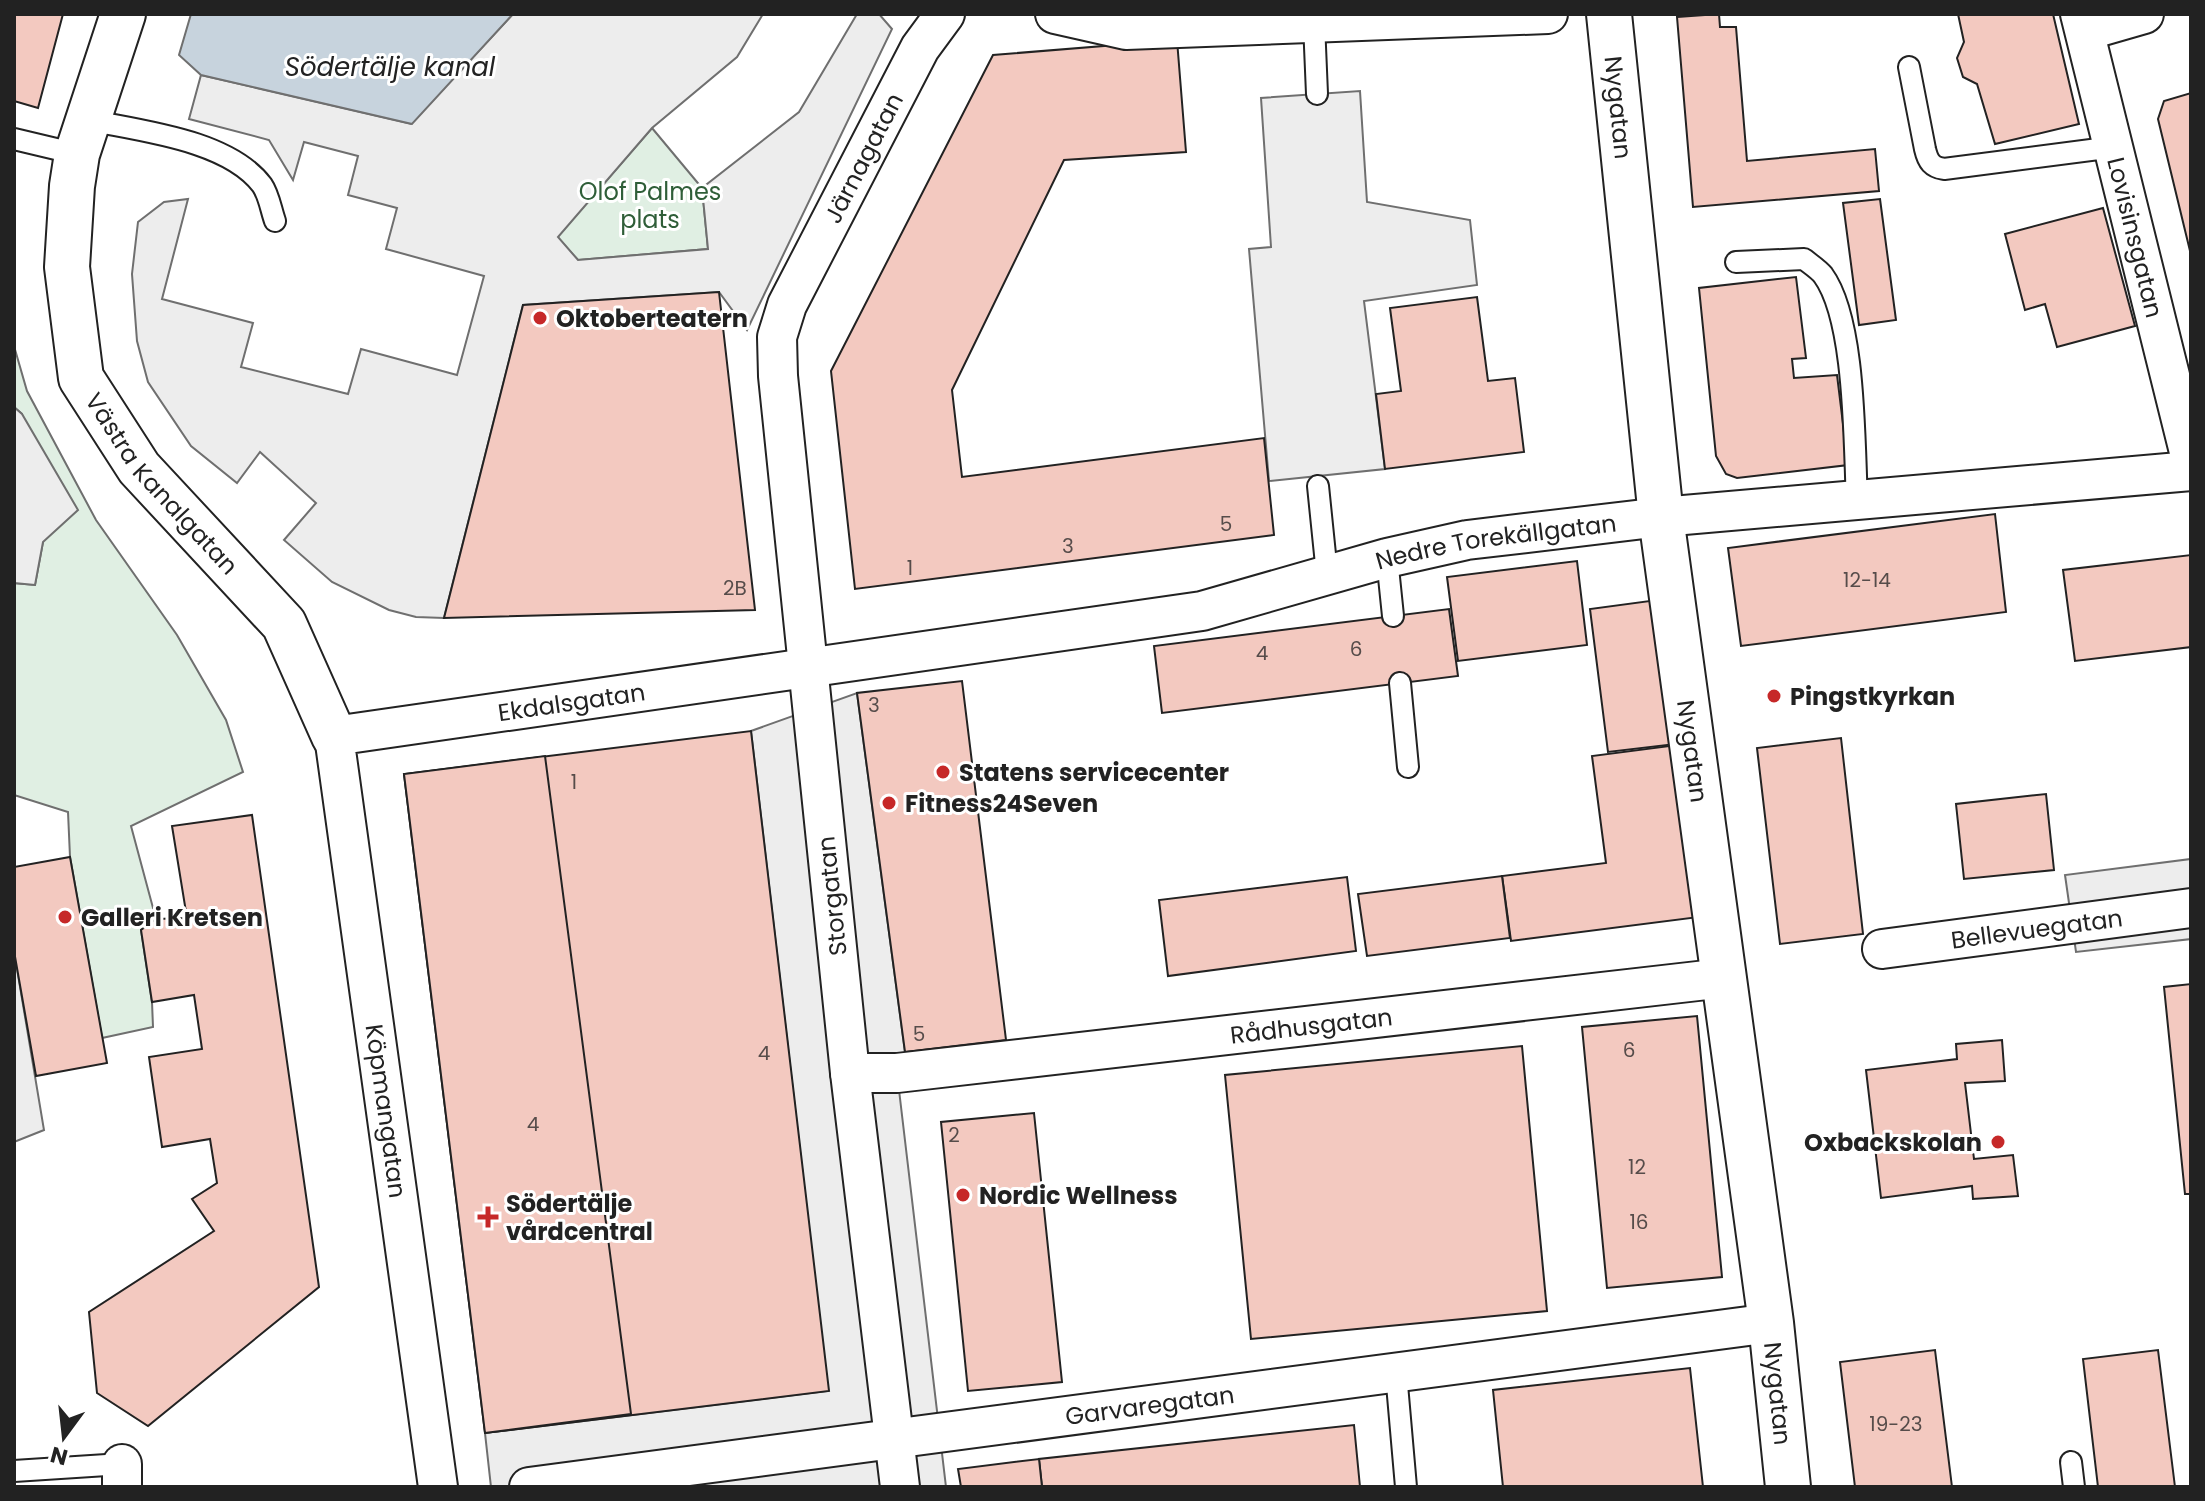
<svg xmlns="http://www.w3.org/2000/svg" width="2205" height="1501" font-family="Poppins,sans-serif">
<rect width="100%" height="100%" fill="#fff"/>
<g fill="#e0efe3" stroke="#6f6f6f" stroke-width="2">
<polygon points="652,128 702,188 708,249 578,260 557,237"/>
<polygon points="14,346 27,391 96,520 177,635 226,720 243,772 131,826 156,919 141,930 152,1002 153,1027 102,1038 70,857 68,812 14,795 14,583 35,585 43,542 22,414 14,407"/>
</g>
<g fill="#ededed" stroke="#6f6f6f" stroke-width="2">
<polygon points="513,14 763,14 737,57 652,128 558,237 578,260 708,249 702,188 799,112 857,14 879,14 892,29 747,330 719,292 523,305 444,618 416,617 389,610 332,582 284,540 316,503 260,452 237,483 191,446 148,382 137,341 132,274 138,222 164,202 188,199 162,299 253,323 241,367 348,394 361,349 457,375 484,276 386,249 397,208 348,195 358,156 304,142 293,180 269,140 189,119 201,75 411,124"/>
<polygon points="1360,91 1367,202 1470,220 1477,285 1364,301 1385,469 1269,481 1249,249 1271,247 1261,98"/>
<polygon points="14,407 22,414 78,510 43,542 35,585 14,583"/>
<polygon points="857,693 905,1052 897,1073 946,1487 491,1487 485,1433 828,1391 751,731"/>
<polygon points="2191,859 2191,939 2076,952 2065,875"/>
<polygon points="14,951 44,1130 14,1142"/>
</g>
<polygon fill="#c7d3dd" stroke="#6f6f6f" stroke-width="2" points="191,14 513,14 412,124 201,75 179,55"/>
<g fill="#f3c9c0" stroke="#222" stroke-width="2">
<polygon points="14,14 63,14 38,108 14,101"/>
<polygon points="1719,14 1720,27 1736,27 1747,161 1875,149 1879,191 1693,207 1677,17"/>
<polygon points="1958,14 2053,14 2079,124 1995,144 1977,84 1963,77 1957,58 1964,42"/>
<polygon points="1177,40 1186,152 1064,160 952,390 962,477 1264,438 1274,535 855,589 831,371 993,55"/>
<polygon points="2191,93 2191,255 2158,119 2164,101"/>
<polygon points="1880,199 1896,320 1859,325 1843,203"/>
<polygon points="2103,208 2135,326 2057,347 2045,304 2025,310 2005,234"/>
<polygon points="1796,277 1806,358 1792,359 1794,378 1837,375 1848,465 1737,478 1726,474 1716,456 1699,288"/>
<polygon points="719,292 755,610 444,618 523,305"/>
<polygon points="1477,297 1488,381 1515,378 1524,452 1385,469 1376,394 1401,391 1390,308"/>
<polygon points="1995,514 2006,612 1741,646 1728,548"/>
<polygon points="2191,555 2191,647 2075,661 2063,570"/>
<polygon points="1577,561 1587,645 1458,661 1447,577"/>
<polygon points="1657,600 1676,744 1608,752 1590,609"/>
<polygon points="1449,609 1458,676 1162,713 1154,646"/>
<polygon points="962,681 1006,1040 905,1052 857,693"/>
<polygon points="751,731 829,1391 485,1433 404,774"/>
<polygon points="1841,738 1863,934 1780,944 1757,748"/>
<polygon points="1677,745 1699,917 1511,941 1502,876 1606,863 1592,756"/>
<polygon points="545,756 631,1414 485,1433 404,774"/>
<polygon points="2046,794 2054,870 1964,879 1956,804"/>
<polygon points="252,815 319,1287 148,1426 97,1393 89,1312 214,1231 192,1199 217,1183 210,1139 162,1147 149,1057 202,1049 194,995 152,1002 141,930 156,919 187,918 172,826"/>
<polygon points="70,857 107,1063 36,1076 14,951 14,867"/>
<polygon points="1502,876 1510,938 1367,956 1358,894"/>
<polygon points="1347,877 1356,951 1168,976 1159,900"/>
<polygon points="2191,984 2191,1194 2185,1194 2164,987"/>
<polygon points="1697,1016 1722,1277 1607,1288 1582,1027"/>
<polygon points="2002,1040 2005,1081 1965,1083 1974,1159 2013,1155 2018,1196 1973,1199 1972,1186 1881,1198 1866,1070 1957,1059 1956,1044"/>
<polygon points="1522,1046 1547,1311 1251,1339 1225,1075"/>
<polygon points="1034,1113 1062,1382 968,1391 941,1122"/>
<polygon points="1935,1350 1952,1487 1855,1487 1840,1362"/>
<polygon points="2158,1350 2175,1487 2098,1487 2083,1359"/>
<polygon points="1690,1368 1703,1487 1503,1487 1493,1390"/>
<polygon points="1354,1425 1360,1487 1042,1487 1039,1459"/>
<polygon points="1039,1459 1042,1487 961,1487 958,1469"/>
</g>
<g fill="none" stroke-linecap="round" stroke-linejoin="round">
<defs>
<g id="lane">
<polyline points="1314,23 1317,94"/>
<path d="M1909 67 1925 149C1928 162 1932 167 1944 169L2114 147"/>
<path d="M88 120C141 131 228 140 262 185 269 195 271 210 275 221"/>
<polyline points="14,139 77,154"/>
<path d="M1736 262 1804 259C1810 264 1818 269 1823 275 1856 320 1854 444 1857 501"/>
<polyline points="1318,486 1327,574"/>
<polyline points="1387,558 1393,616"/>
<polyline points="1400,683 1408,767"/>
<polyline points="1396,1373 1406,1487"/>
<polyline points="2071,1462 2074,1487"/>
<polyline points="14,1471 122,1464"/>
</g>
<g id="street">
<polyline points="1055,14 1126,30 1548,14"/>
<path id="s1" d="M2080 14 2191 460"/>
<polyline points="2085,31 2144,14"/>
<path id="s2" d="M1882 949 2191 908"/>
<path id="s3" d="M850 1073H897L1724 978"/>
<polyline points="122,1487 122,1464"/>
<path id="s4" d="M438 1487 334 736 1202 611 1387 558 1467 540 1661 517 2191 471"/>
<path id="s5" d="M529 1487 1771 1323"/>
<path id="s6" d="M900 1487 850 1073 778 376 777 337 787 305 920 48 945 14"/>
</g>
<g id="secondary">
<path id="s7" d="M123 14 77 154 72 186 67 267 81 378 139 468 284 624 334 736"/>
<path id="s8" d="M1609 14 1661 517 1771 1323 1788 1487"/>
</g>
</defs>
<use href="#lane" stroke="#222" stroke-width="24"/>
<use href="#street" stroke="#222" stroke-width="42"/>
<use href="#secondary" stroke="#222" stroke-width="48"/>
<use href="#lane" stroke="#fff" stroke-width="20"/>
<use href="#street" stroke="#fff" stroke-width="38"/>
<use href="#secondary" stroke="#fff" stroke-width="44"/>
</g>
<g fill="#c62828" stroke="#fff" stroke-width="3">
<circle cx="540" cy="318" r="8"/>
<circle cx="1774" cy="696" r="8"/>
<circle cx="943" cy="772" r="8"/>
<circle cx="889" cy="803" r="8"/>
<circle cx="65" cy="917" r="8"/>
<circle cx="1998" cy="1142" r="8"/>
<circle cx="963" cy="1195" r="8"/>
<path d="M484 1205h8v8h8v8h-8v8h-8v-8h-8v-8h8z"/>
</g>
<g text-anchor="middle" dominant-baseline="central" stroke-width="6" stroke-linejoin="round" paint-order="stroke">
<g font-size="20" fill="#564c4a">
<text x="1226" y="524">5</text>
<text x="1068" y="546">3</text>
<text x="910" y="568">1</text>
<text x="1867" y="580">12-14</text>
<text x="735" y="588">2B</text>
<text x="1356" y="649">6</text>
<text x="1262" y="653">4</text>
<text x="874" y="705">3</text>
<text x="574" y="782">1</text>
<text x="919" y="1034">5</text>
<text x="1629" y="1050">6</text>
<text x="764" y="1053">4</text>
<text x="533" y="1124">4</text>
<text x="954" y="1135">2</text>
<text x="1637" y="1167">12</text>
<text x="1639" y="1222">16</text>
<text x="1896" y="1424">19-23</text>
</g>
<g font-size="24" fill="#222" stroke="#fff">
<text stroke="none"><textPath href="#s8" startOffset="94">Nygatan</textPath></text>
<text stroke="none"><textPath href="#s6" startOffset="1356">Järnagatan</textPath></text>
<text stroke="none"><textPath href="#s1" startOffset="230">Lovisinsgatan</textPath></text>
<text stroke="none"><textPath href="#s7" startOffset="506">Västra Kanalgatan</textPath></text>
<text stroke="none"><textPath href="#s4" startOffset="1938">Nedre Torekällgatan</textPath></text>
<text stroke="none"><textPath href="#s4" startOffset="998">Ekdalsgatan</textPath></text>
<text stroke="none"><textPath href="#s8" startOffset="742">Nygatan</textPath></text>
<text transform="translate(832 896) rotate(-96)">Storgatan</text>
<text stroke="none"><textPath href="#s2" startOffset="156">Bellevuegatan</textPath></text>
<text stroke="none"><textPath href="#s3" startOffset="464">Rådhusgatan</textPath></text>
<text transform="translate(386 1111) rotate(82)">Köpmangatan</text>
<text stroke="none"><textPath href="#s8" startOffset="1390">Nygatan</textPath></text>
<text stroke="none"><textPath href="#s5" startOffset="626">Garvaregatan</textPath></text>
</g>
<g font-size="24" fill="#2f5e38" stroke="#fff">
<text x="650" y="191">Olof Palmes<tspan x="650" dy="28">plats</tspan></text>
</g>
<g font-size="24" font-weight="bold" fill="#222" stroke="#fff" text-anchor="start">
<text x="556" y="318">Oktoberteatern</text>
<text x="1790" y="696">Pingstkyrkan</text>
<text x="959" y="772">Statens servicecenter</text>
<text x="905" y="803">Fitness24Seven</text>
<text x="81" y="917">Galleri Kretsen</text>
<text x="1982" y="1142" text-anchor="end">Oxbackskolan</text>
<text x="979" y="1195">Nordic Wellness</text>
<text x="506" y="1203">Södertälje<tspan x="506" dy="28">vårdcentral</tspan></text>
</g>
<g font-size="26" font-style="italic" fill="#222" stroke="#fff">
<text x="390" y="67">Södertälje kanal</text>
</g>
</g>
<rect width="2205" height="1501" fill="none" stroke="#222222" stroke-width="32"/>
<g transform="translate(64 1437) rotate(195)" stroke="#ffffff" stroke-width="6" paint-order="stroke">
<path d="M0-6L14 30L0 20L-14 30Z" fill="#222222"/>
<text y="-12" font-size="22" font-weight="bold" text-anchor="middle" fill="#222222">N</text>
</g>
</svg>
